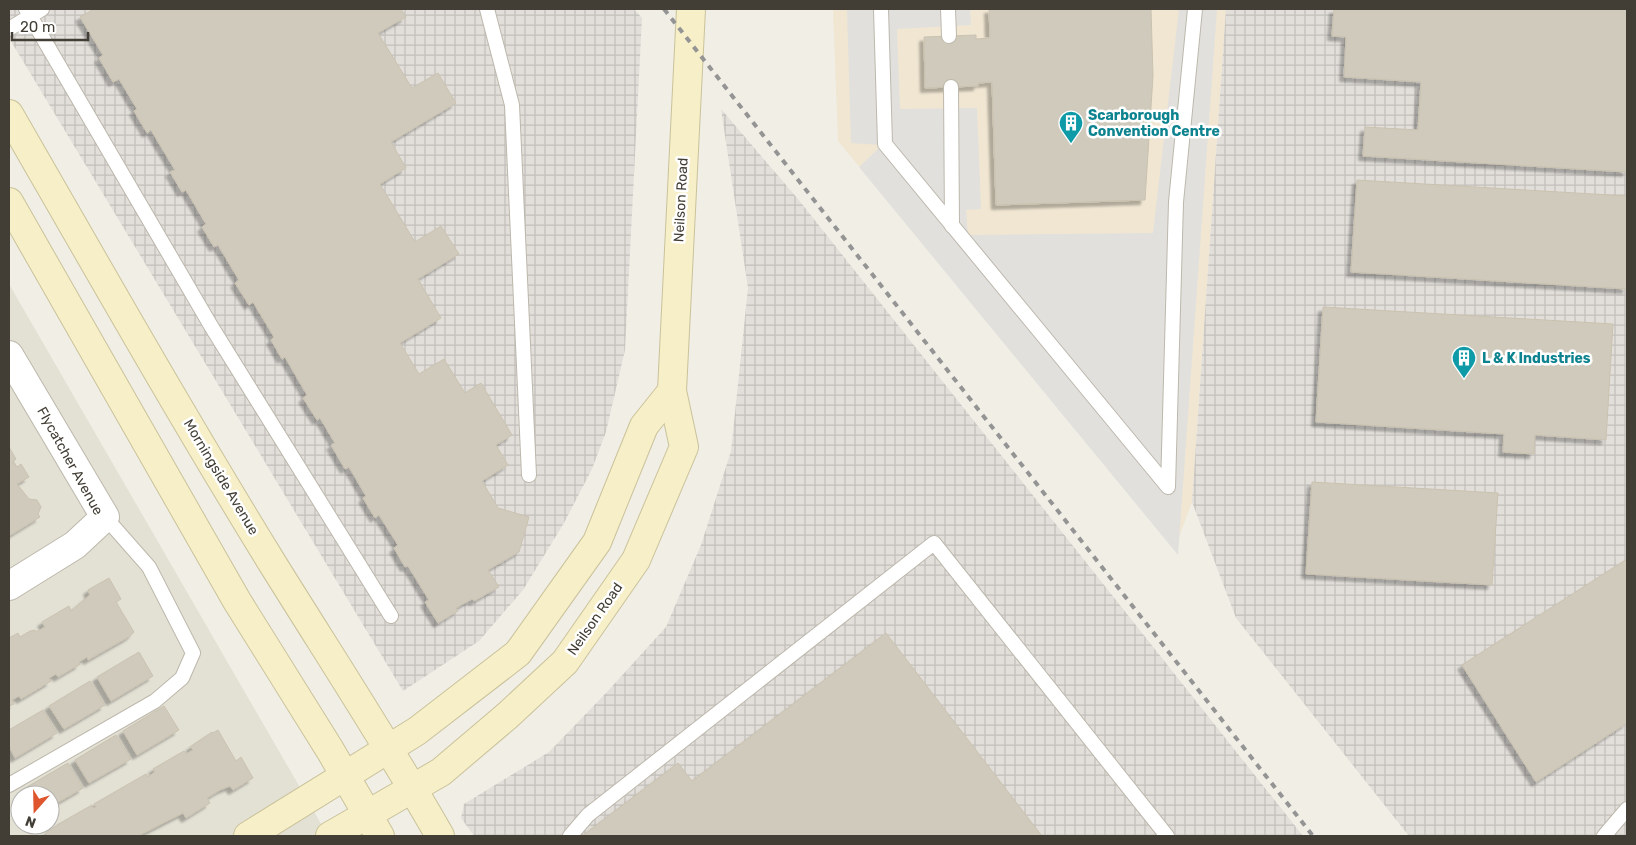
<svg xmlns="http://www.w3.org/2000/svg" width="1636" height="845" font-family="Rubik,sans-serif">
<defs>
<pattern id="industrial-grid" width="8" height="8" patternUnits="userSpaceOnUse" patternTransform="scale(1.25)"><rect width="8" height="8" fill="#e2dfda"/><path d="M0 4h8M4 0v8" fill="none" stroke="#c3c0bc"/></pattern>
<filter id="shadow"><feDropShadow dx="-4.5" dy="4.5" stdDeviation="1" flood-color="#0004"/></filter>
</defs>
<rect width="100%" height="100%" fill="#f0eee5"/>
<path fill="#e3e0d4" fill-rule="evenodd" d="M9 284 328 836H9ZM20 795H50V825H20Z"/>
<polygon fill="#f0e6d2" points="833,9 1226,9 1192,502 1175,548 838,141"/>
<g fill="url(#industrial-grid)">
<polygon points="9,9 634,9 642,18 625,350 606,432 592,469 564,523 523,590 479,641 403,691 9,38"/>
<polygon points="1226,9 1627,9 1627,836 1409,836 1236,618 1192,502"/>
<polygon points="721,109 798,199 1303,836 474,836 461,818 464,804 549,752 606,693 666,627 701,545 731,451 748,288"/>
</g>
<polygon fill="#e1e0dd" points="847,9 970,9 971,25 897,29 900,109 977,108 981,209 966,210 968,235 1153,233 1179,9 1217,9 1178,555 859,167 882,145 851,143"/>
<g fill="#d0cabc" stroke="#cac2b0" filter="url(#shadow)">
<polygon points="94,9 401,9 406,17 378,33 412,88 438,73 456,103 391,142 406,168 380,184 415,242 441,226 459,254 418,279 441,318 400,343 419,374 444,359 465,393 481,383 512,435 496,445 508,465 482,481 498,508 529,517 519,552 488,570 499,587 474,601 472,599 456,608 458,611 438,623 425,602 429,600 408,566 405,567 394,548 398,545 379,515 375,518 363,498 366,496 349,467 345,469 331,445 335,443 320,418 317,420 303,398 307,395 285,357 282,359 271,340 274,337 253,302 249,305 235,283 239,280 218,245 214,247 202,227 206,224 186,190 182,192 170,172 175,170 151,130 147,133 134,111 137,109 119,79 113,82 99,58 103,55 80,17"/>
<polygon points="989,9 1151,9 1153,76 1145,200 996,205 992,82 978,83 978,86 925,88 924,37 976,35 976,39 990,38"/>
<polygon points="1334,9 1627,9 1627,172 1363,156 1365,127 1418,130 1421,82 1344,77 1346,37 1332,36"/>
<polygon points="1357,180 1627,196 1627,289 1351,272"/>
<polygon points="1323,307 1613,324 1606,440 1535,435 1534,454 1503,452 1504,434 1316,422"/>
<polygon points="9,447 16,459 12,463 14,462 17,467 21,464 29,477 17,484 29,499 37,500 41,507 38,514 40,517 9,536"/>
<polygon points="1312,482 1498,493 1492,585 1306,574"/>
<polygon points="1627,559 1627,723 1536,782 1462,665"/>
<polygon points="109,578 121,599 116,602 134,632 130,636 88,660 87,657 79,662 80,664 58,677 56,674 49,678 51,681 21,699 19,696 12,700 14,704 9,706 9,638 18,633 20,637 30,631 35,630 36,632 45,627 42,622 69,606 71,611 90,595 88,590"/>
<polygon points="886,633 1042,836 582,836 678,763 692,781"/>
<polygon points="139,652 153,676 111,701 97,677"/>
<polygon points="90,681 105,705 64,729 49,706"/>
<polygon points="164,706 179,730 137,755 123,731"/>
<polygon points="43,710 57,733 15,758 9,746 9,730"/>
<polygon points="218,730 236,761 241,757 253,778 233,790 230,786 220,790 207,798 210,803 186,818 183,813 138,836 47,836 46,833 57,825 92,805 93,808 96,807 94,804 146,774 148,777 155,772 153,769 184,751 186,754 193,750 190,747 212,732 213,733"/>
<polygon points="116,735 131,759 89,783 75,760"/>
<polygon points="68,763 83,788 50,807 50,795 31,795 27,787"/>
</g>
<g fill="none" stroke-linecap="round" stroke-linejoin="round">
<defs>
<g id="lane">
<polyline points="26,9 211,326 391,616"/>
<polyline points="487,9 512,105 529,475"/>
<polyline points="881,9 885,144 1168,487 1176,202 1195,9"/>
<polyline points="948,9 949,36"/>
<polyline points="9,29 42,9"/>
<polyline points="951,87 952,226"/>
<polyline points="9,785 155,701 182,678 193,653 149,567 105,517"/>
<polyline points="570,836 588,815 934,543 1167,836"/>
<polyline points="1604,836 1627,809"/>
</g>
<polyline id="street" points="9,355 105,517 75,545 9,586"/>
<g id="secondary">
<path d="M9 114C96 265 182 417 274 566 330 656 388 744 440 836"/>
<polyline points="9,202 237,601 330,750 380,836"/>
<polyline points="248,836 417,731 518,653 597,542 644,426 672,391"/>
<polyline points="330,836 441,772 507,716 565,662 636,560 684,447 672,391 691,9"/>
</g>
</defs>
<use href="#lane" stroke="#bdb8ac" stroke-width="16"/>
<use href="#street" stroke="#bdb8ac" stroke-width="30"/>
<use href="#secondary" stroke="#cac29a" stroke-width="30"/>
<use href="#lane" stroke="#fff" stroke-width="14"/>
<use href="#street" stroke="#fff" stroke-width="28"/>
<use href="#secondary" stroke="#f7efc8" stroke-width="28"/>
<polyline stroke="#949494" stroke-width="4" stroke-dasharray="6 6" stroke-linecap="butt" points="664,9 1313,836"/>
</g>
<defs>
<symbol id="building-pin" viewBox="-11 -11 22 30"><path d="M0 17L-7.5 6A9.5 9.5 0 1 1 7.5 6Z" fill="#0f9aa8" stroke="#fff"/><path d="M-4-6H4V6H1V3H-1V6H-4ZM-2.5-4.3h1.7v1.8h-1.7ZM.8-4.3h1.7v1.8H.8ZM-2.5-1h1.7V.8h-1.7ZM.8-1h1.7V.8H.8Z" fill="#fff"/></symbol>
</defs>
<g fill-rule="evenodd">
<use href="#building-pin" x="1057" y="109" width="28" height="38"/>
<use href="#building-pin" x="1450" y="344" width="28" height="38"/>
</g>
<g text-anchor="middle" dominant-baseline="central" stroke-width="5" stroke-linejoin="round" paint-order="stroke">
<g font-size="14" font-weight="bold" fill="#0d838f" stroke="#fff" text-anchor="start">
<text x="1088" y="115">Scarborough<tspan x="1088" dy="16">Convention Centre</tspan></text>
<text x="1482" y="358">L &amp; K Industries</text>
</g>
<g font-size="14" fill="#423e35" stroke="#fff">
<text transform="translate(681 200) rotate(-87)">Neilson Road</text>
<text transform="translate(70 461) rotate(61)">Flycatcher Avenue</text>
<text transform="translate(221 477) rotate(59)">Morningside Avenue</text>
<text transform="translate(595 619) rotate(-55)">Neilson Road</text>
</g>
</g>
<rect width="1636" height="845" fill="none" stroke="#423e35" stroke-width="20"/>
<g transform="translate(35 810) rotate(200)"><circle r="24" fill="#ffffff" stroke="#b3b2ae"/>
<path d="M0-4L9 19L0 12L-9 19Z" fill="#df552e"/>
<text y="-8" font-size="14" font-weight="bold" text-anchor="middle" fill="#423e35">N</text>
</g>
<path d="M12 32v8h76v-8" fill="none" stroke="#423e35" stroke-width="2.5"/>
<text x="20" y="32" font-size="15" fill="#423e35" stroke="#ffffff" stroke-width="4" paint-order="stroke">20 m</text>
</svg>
